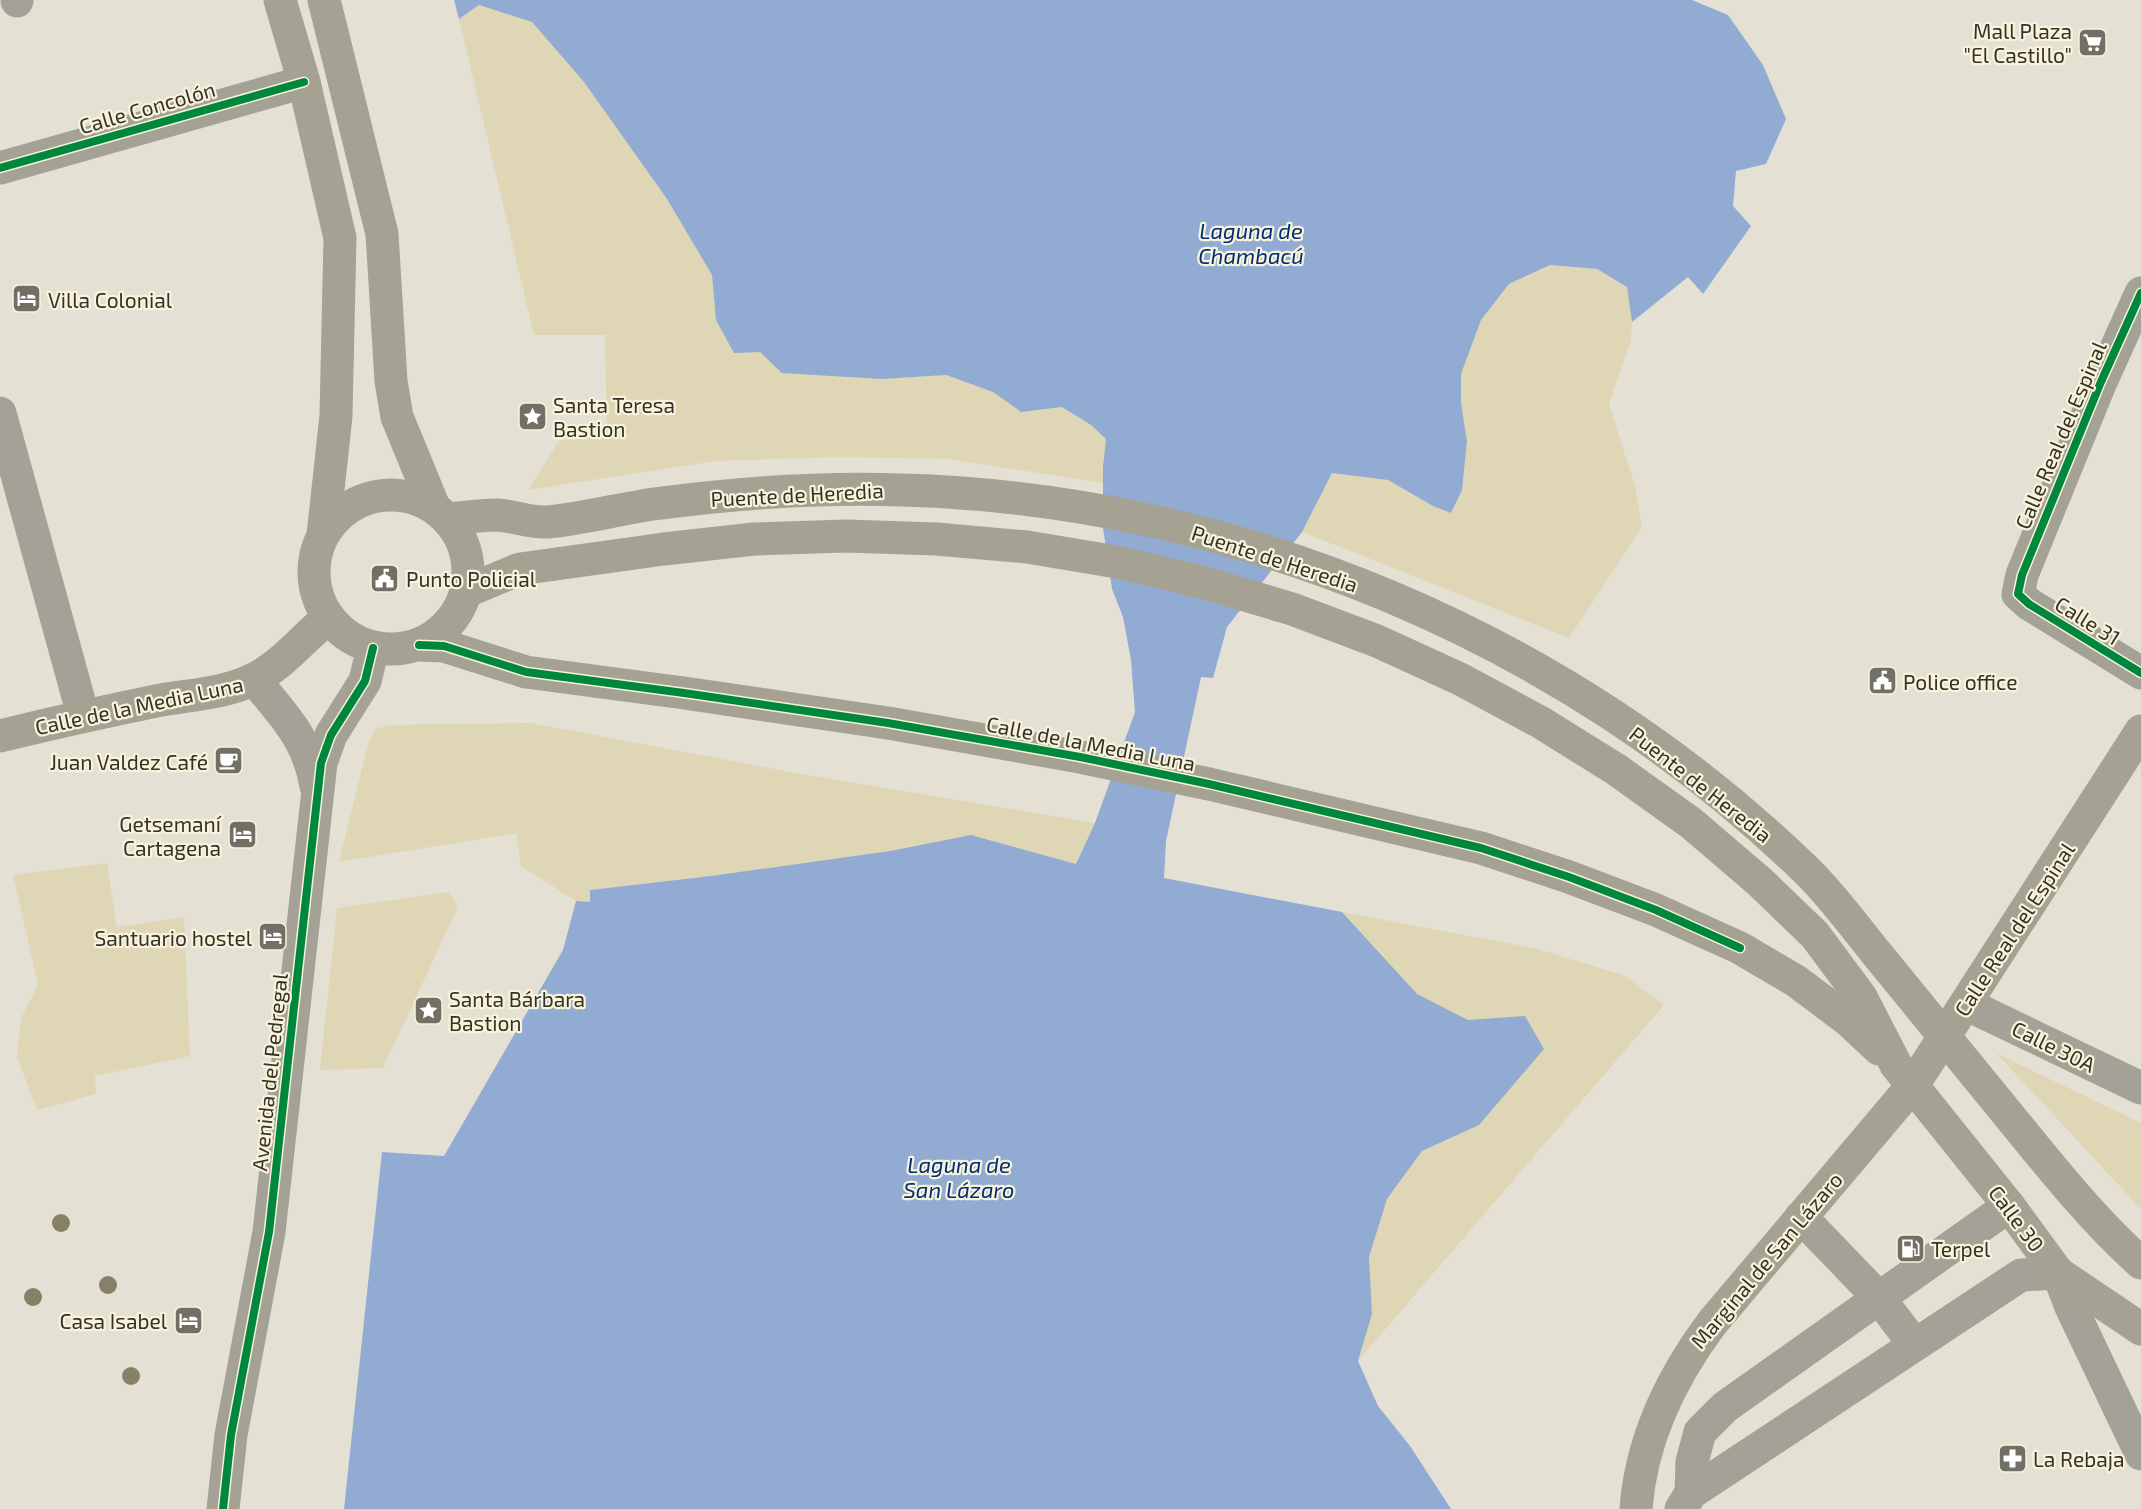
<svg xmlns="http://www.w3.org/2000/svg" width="2141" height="1509" font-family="'Exo 2',sans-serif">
<rect width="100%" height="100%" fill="#e4e1d4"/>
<g fill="#ded6b5">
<polygon points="479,5 532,22 584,82 667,199 712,275 716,320 760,352 881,379 946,375 993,392 1021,412 1062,407 1091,425 1106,439 1103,483 947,459 841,457 716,461 528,490 559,441 607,435 605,335 534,335 459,19"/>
<polygon points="1550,265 1597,269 1627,287 1632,322 1631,340 1609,404 1635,486 1642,527 1569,638 1302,532 1332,473 1388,480 1433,506 1462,490 1467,441 1461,403 1461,374 1481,320 1509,284"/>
<polygon points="531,723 796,773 1095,823 1076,864 971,835 890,851 711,876 590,890 591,903 576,901 521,866 516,833 339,862 368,744 375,729 390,725"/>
<polygon points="107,863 117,927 184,917 190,1056 95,1076 96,1094 37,1110 17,1057 21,1018 38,985 13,875"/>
<polygon points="449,892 458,907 383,1068 320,1070 337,908"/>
<polygon points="1342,912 1534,948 1623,975 1664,1005 1358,1361 1372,1314 1369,1257 1387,1199 1422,1151 1479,1125 1525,1016 1468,1020 1416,994"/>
<polygon points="1996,1053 2141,1123 2141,1209"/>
</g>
<polygon fill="#91abd3" points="454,0 1692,0 1728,15 1763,65 1786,119 1766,164 1736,171 1733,206 1751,226 1703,294 1688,277 1632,322 1627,287 1597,269 1550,265 1509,284 1481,320 1461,374 1461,403 1467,441 1462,490 1451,513 1433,506 1388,480 1332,473 1302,532 1227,627 1213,678 1201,677 1166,841 1164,878 1342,912 1417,994 1468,1020 1525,1016 1544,1049 1479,1125 1422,1151 1387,1199 1369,1257 1372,1314 1358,1361 1378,1406 1410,1446 1451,1509 344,1509 382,1152 444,1156 563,950 576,901 590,902 590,890 711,876 890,851 971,835 1076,864 1095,823 1135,712 1131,660 1123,617 1112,589 1103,528 1103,467 1106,439 1091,425 1062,407 1021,412 993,392 946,375 881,379 782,373 760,352 734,353 716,320 712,275 667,199 584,82 532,22 479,5 459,19"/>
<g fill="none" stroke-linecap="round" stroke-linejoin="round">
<g stroke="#a4a296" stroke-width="33">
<polyline points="17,0 17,1"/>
<polyline points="0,168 304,82"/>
<polyline points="2141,293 2100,384 2022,575 2018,594 2029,604 2141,673"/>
<polyline points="0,413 83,715"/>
<path d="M254 679C283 715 308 738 316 786"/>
<polyline points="1966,1004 2141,1088"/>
<polyline points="1801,1217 1879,1298 1914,1344"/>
<polyline points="1691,1493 1692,1462 1700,1432 1725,1407 2009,1206"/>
<polyline points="223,1509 231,1435 269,1232 321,763 331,735 365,681 373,648"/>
<polyline points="1681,1509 1691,1493 2021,1275 2058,1273 2071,1307 2141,1454"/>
</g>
<g stroke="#a5a293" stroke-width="33">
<polyline points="280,0 304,82 340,238 336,416 323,535"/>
<polyline points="324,0 382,234 391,381 397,417 434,507"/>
<circle cx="391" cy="572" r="77"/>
<path d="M448 519C464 518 481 515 498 515 514 516 530 523 547 522 583 519 618 509 654 504 736 493 819 487 902 490 1236 499 1567 638 1806 870 1832 895 1854 926 1877 954 1923 1010 1969 1067 2015 1123 2055 1172 2094 1221 2141 1263"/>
<polyline points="467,591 520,569 664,549 754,539 846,536 936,539 1027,547 1117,562 1205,583 1292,609 1377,641 1460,679 1540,722 1617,770 1691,823 1760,882 1815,935 1861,997 1896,1065 2009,1206 2058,1273 2141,1329"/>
<polyline points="419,645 444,646 526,672 684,693 888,723 1080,757 1209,784 1481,848 1569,877 1656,910 1740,948 1796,981 1848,1020 1879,1049"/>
<path d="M0 736C53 723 107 711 161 700 191 695 227 693 254 679 284 664 303 638 328 618"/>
<path d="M1636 1509C1641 1439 1671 1378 1712 1323L1913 1085 2141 731"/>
</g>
<defs>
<g id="cycleway">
<polyline points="0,168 304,82"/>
<polyline points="2141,293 2100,384 2022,575 2018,594 2029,604 2141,673"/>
<polyline points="419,645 444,646 526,672 684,693 888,723 1080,757 1209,784 1481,848 1569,877 1656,910 1740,948"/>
<polyline points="223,1509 231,1435 269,1232 321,763 331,735 365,681 373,648"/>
</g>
</defs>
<use href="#cycleway" stroke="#f8f3da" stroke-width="11"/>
<use href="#cycleway" stroke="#00873e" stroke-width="8"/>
</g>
<g fill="#868067">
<circle cx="61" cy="1223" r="9"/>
<circle cx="108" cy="1285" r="9"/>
<circle cx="33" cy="1297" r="9"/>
<circle cx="131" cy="1376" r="9"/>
</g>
<defs>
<symbol id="supermarket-square" viewBox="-11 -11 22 22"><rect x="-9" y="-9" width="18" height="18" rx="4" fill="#726f65" stroke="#f8f3da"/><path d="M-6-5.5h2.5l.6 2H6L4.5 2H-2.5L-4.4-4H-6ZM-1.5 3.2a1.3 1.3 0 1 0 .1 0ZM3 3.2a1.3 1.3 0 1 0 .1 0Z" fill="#fff"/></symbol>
<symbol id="hotel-square" viewBox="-11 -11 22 22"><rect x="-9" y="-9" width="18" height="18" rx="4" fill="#726f65" stroke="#f8f3da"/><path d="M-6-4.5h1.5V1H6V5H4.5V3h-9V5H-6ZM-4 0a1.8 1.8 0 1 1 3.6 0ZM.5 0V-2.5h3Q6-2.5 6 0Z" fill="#fff"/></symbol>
<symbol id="sight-square" viewBox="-11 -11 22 22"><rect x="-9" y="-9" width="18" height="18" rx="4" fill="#726f65" stroke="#f8f3da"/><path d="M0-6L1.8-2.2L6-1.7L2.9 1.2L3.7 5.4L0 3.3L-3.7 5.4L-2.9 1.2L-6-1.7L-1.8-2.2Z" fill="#fff"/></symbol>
<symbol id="civic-square" viewBox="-11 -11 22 22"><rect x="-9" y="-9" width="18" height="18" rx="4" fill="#726f65" stroke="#f8f3da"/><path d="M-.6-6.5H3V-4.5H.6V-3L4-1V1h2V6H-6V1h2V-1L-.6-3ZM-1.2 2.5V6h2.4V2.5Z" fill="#fff"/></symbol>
<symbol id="cafe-square" viewBox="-11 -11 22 22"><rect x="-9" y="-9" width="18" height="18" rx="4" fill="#726f65" stroke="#f8f3da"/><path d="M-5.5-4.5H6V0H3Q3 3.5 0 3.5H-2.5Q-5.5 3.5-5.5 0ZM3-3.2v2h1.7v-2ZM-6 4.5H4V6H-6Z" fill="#fff"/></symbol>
<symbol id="fuel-square" viewBox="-11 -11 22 22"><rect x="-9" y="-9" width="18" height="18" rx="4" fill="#726f65" stroke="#f8f3da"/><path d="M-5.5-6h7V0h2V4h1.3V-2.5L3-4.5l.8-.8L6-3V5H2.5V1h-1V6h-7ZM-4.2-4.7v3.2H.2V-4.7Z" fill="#fff"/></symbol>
<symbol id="pharmacy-square" viewBox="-11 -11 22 22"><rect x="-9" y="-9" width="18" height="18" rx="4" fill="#726f65" stroke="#f8f3da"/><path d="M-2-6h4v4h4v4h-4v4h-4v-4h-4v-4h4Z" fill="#fff"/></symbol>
</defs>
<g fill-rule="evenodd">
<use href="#supermarket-square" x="2076" y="26" width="33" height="33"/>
<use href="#hotel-square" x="10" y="282" width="33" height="33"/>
<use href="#sight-square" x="516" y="400" width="33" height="33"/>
<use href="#civic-square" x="368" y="562" width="33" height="33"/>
<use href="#civic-square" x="1866" y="664" width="33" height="33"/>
<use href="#cafe-square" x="212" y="744" width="33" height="33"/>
<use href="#hotel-square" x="226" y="818" width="33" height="33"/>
<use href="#hotel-square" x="256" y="920" width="33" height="33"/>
<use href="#sight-square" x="412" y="994" width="33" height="33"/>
<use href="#fuel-square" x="1894" y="1232" width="33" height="33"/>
<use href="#hotel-square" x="172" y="1304" width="33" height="33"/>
<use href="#pharmacy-square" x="1996" y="1442" width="33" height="33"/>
</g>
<g text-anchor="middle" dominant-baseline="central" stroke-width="4.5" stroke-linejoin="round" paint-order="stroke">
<g font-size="21" fill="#343229" stroke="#f8f3da" text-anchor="start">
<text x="2072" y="30" text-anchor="end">Mall Plaza<tspan x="2072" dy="24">"El Castillo"</tspan></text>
<text x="48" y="299">Villa Colonial</text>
<text x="553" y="404">Santa Teresa<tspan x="553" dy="24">Bastion</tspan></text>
<text x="406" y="578">Punto Policial</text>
<text x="1903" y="681">Police office</text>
<text x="208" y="761" text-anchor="end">Juan Valdez Café</text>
<text x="221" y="823" text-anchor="end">Getsemaní<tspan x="221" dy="24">Cartagena</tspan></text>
<text x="252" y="937" text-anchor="end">Santuario hostel</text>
<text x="449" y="998">Santa Bárbara<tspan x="449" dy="24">Bastion</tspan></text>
<text x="1931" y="1248">Terpel</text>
<text x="167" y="1320" text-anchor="end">Casa Isabel</text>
<text x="2033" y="1458">La Rebaja</text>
</g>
<g font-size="21" fill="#343229" stroke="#f8f3da">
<text transform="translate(147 107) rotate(-16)">Calle Concolón</text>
<text transform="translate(2060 435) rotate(-67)">Calle Real del Espinal</text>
<text transform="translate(797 494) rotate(-3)">Puente de Heredia</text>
<text transform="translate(1275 558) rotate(18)">Puente de Heredia</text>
<text transform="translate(2088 620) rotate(32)">Calle 31</text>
<text transform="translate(139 705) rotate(-12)">Calle de la Media Luna</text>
<text transform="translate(1091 743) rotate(11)">Calle de la Media Luna</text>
<text transform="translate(1701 784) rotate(38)">Puente de Heredia</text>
<text transform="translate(2014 929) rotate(-57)">Calle Real del Espinal</text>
<text transform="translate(2054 1046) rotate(26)">Calle 30A</text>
<text transform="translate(269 1072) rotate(-84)">Avenida del Pedregal</text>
<text transform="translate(2017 1218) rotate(53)">Calle 30</text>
<text transform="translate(1766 1260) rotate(-50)">Marginal de San Lázaro</text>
</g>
<g font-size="22" font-style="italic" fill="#002e76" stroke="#f8f3da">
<text x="1251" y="230">Laguna de<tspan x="1251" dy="25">Chambacú</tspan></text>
<text x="959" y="1164">Laguna de<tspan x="959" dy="25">San Lázaro</tspan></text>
</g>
</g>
</svg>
